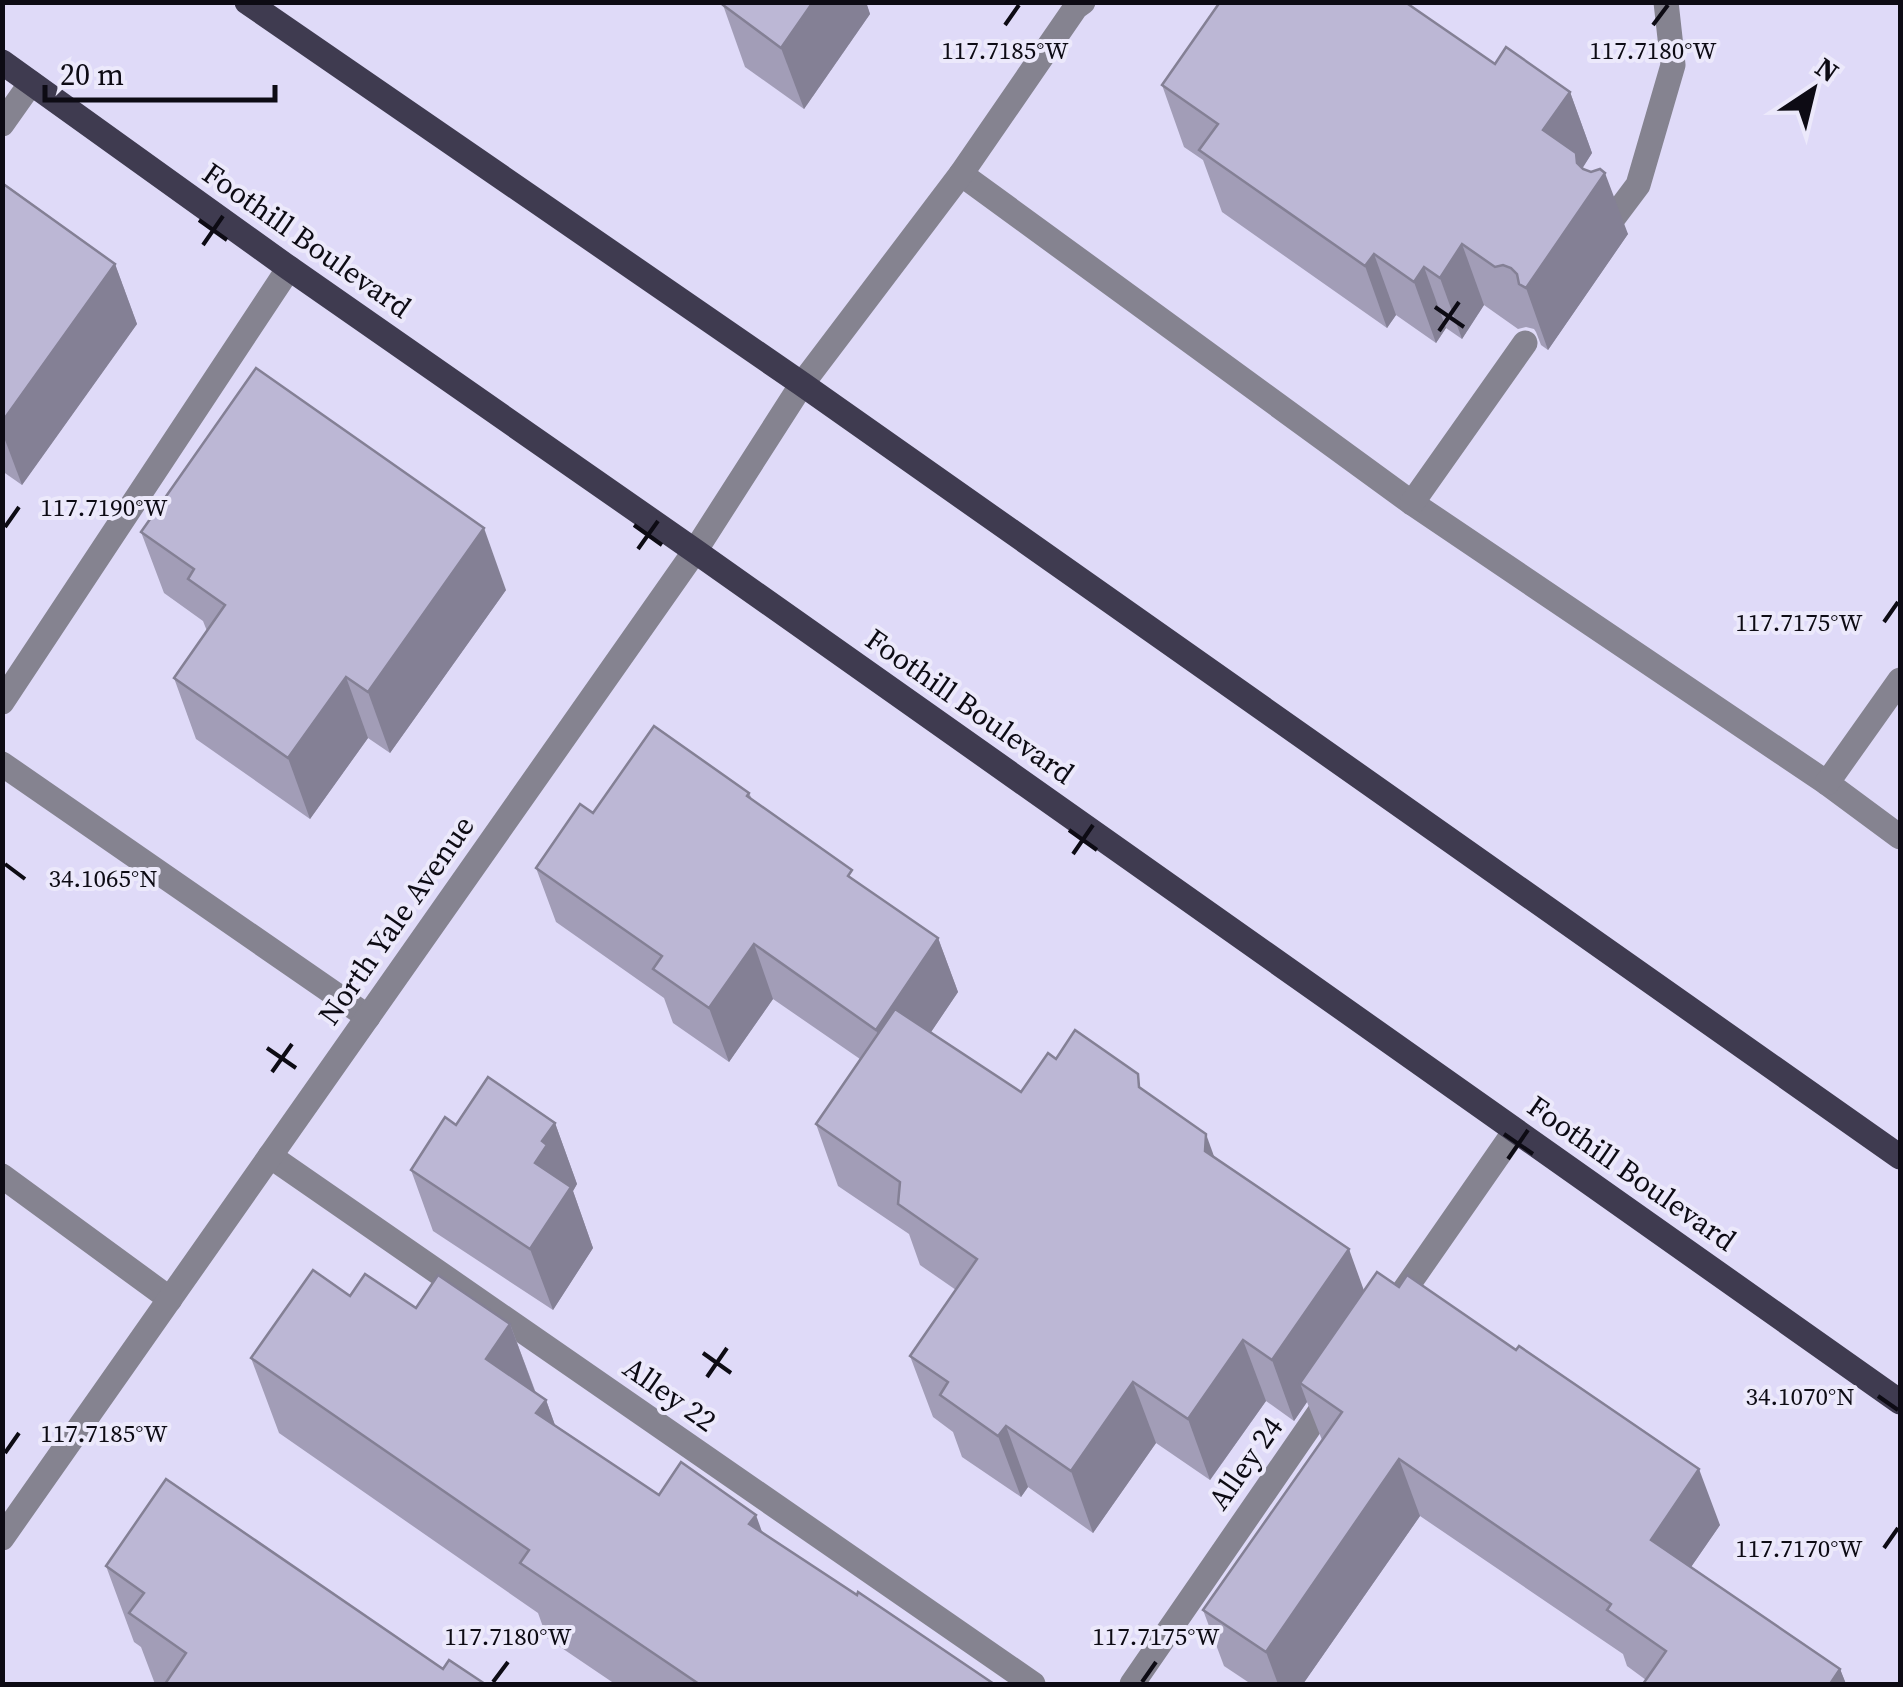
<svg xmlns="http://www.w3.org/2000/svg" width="1903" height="1687" font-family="'Source Serif 4',serif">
<rect width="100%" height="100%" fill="#dfdaf8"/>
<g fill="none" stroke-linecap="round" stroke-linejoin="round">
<g stroke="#858390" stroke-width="25">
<polyline points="2,124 31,83"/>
<polyline points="961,174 1412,503 1827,783 1900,837"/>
<polyline points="1614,217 1638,185 1673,65 1666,2"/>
<polyline points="802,384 961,174 1076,7 1083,2"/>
<polyline points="1412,503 1525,343"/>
<polyline points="2,702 289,268"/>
<polyline points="2,764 368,1017"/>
<polyline points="1827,783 1900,680"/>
<polyline points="270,1156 1033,1684"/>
<polyline points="2,1176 170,1299"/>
<polyline points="1392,1308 1515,1131"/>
<polyline points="1132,1684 1332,1394"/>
</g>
<polyline stroke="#858390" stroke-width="25" points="2,1538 695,551 802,384"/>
<g stroke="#3f3b50" stroke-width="25">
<polyline points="247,2 802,384 1900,1157"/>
<polyline points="2,62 289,268 695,551 1900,1402"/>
</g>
</g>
<g fill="#a29db7">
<polygon points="725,2 866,2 870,14 804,109 745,67 723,5"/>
<polygon points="1495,64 1570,92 1592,153 1582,168 1628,234 1548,350 1541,345 1536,332 1534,329 1526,327 1518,329 1484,305 1462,339 1446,328 1436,343 1396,315 1387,328 1222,212 1203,160 1184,147 1162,85"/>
<polygon points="2,182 115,264 137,324 22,485 2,471"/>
<polygon points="141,532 506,590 390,753 368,738 310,819 196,739 174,678 207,631 203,621 164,593"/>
<polygon points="749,793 752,799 857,882 938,938 958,992 931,1032 1021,1092 1056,1059 1144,1091 1214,1158 1364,1291 1720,1525 1691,1567 1840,1669 1846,1684 1643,1684 1646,1680 1627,1666 1623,1654 1420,1516 1303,1684 1251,1684 1224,1666 1203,1610 1322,1440 1307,1402 1294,1421 1266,1401 1210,1480 1156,1443 1093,1533 1028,1487 1021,1497 962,1457 953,1432 933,1417 910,1356 956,1290 920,1265 909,1234 838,1186 816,1124 860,1059 773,999 729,1062 673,1023 664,998 556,922 536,868 593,813"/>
<polygon points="555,1123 577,1184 573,1191 593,1248 553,1310 433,1231 411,1170 456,1125"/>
<polygon points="350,1296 510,1324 536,1393 546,1400 555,1425 659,1495 763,1533 994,1684 615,1684 547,1638 538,1613 279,1433 251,1358"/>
<polygon points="106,1566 443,1669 485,1684 155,1684 141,1647 134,1642"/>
</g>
<g fill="#848095">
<polygon points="813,2 866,2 870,14 804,109 781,48"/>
<polygon points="1570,92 1592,153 1582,169 1591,194 1605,173 1628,234 1548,350 1526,288 1543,130"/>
<polygon points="1462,244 1484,305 1462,339 1440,278"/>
<polygon points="1374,254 1396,315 1387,328 1365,266"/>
<polygon points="115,264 137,324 22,485 2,432 2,422"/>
<polygon points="1424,267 1446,328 1436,343 1414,282"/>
<polygon points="484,528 506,590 390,753 368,692"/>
<polygon points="346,677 368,738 310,819 288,758"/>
<polygon points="938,938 958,992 896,1084 876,1030"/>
<polygon points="754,944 773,999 729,1062 709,1008"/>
<polygon points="555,1123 577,1184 573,1191 593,1248 553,1310 530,1249 535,1163 542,1141"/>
<polygon points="1206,1134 1228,1195 1205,1151"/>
<polygon points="1349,1249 1371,1310 1300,1383 1307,1402 1294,1421 1272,1360"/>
<polygon points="510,1324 538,1400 486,1359"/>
<polygon points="1243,1340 1266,1401 1210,1480 1188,1419"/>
<polygon points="1133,1382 1156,1443 1093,1533 1071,1471"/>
<polygon points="546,1400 573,1476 536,1413"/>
<polygon points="1006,1426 1028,1487 1021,1497 998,1436"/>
<polygon points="1399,1459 1420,1516 1303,1684 1278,1684 1266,1652"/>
<polygon points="1699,1469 1720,1525 1671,1596 1651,1540"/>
<polygon points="756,1515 783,1590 749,1524"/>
<polygon points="1840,1669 1846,1684 1830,1684"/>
</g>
<g fill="#bcb7d5" stroke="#848095" stroke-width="2.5">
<polygon points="725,2 813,2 781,48 723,5"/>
<polygon points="1220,2 1405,2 1495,64 1506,47 1570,92 1543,130 1576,153 1577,163 1583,169 1591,172 1600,169 1605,173 1526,288 1519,284 1517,274 1511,268 1503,265 1495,267 1462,244 1440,278 1424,267 1414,282 1374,254 1365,266 1199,150 1218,124 1162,85"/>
<polygon points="2,183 115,264 2,422"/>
<polygon points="256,368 484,528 368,692 346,677 288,758 174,678 225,605 188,579 194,569 141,532"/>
<polygon points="654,726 749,793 747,796 852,870 848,876 938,938 876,1030 754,944 709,1008 653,969 662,956 536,868 580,804 593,813"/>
<polygon points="895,1009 1021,1092 1048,1053 1056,1059 1075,1030 1138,1074 1139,1087 1206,1134 1205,1151 1349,1249 1272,1360 1243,1340 1188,1419 1133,1382 1071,1471 1006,1426 998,1436 940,1395 948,1382 910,1356 977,1259 898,1204 900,1182 816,1124"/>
<polygon points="488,1077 555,1123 542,1141 547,1145 535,1163 571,1187 530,1249 411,1170 445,1117 456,1125"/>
<polygon points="313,1270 350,1296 365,1274 416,1308 438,1275 510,1324 486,1359 546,1400 536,1413 659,1495 681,1462 756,1515 749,1524 857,1595 858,1592 994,1684 699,1684 520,1563 529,1550 251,1358"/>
<polygon points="1377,1272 1399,1287 1407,1275 1516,1350 1519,1346 1699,1469 1651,1540 1840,1669 1830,1684 1643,1684 1666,1651 1607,1610 1611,1604 1399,1459 1266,1652 1203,1610 1342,1412 1300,1383"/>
<polygon points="166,1479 443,1669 449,1660 485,1684 165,1684 186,1653 129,1613 144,1593 106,1566"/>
</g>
<path fill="none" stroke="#0d0b14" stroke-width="4" d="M1005 25 1019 5M1653 25 1668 5M199 220 227 240M203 245 223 216M1435 307 1464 327M1439 331 1459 302M634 525 662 545M5 527 19 507M638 549 658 521M1884 622 1898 602M1069 830 1097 850M1073 854 1093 825M5 864 25 879M267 1048 296 1068M272 1072 292 1044M1504 1134 1533 1154M1508 1159 1528 1130M703 1353 731 1373M707 1377 727 1348M1878 1396 1898 1410M5 1453 19 1433M1884 1548 1898 1528M493 1682 508 1662M1142 1682 1156 1662"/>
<g text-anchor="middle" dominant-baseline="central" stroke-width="8" stroke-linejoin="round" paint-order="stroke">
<g font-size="30" fill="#0d0b14" stroke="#ece9fb">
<text transform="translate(307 240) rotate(35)">Foothill Boulevard</text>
<text transform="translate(970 706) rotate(35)">Foothill Boulevard</text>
<text transform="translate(396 920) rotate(-55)">North Yale Avenue</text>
<text transform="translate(1632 1173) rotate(35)">Foothill Boulevard</text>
<text transform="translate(670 1394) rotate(35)">Alley 22</text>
<text transform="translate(1245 1463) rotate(-55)">Alley 24</text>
</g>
</g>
<g font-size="25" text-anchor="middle" fill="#0d0b14" stroke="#ece9fb" stroke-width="8" stroke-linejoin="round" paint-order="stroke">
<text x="1005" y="59">117.7185°W</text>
<text x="1653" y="59">117.7180°W</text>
<text x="104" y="516">117.7190°W</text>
<text x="1799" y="631">117.7175°W</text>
<text x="103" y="887">34.1065°N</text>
<text x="1800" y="1405">34.1070°N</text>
<text x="104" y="1442">117.7185°W</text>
<text x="1799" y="1557">117.7170°W</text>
<text x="508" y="1645">117.7180°W</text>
<text x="1156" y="1645">117.7175°W</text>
</g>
<rect width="1903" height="1687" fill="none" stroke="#0d0b14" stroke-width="10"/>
<g transform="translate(1813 90) rotate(35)" stroke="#ece9fb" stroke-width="8" paint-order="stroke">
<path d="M0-8L18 38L0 25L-18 38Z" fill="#0d0b14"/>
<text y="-15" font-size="28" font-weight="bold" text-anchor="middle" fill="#0d0b14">N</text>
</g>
<path d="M45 85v15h230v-15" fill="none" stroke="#0d0b14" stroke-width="5"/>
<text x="60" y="85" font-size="30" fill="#0d0b14" stroke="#ece9fb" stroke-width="8" paint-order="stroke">20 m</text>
</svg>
